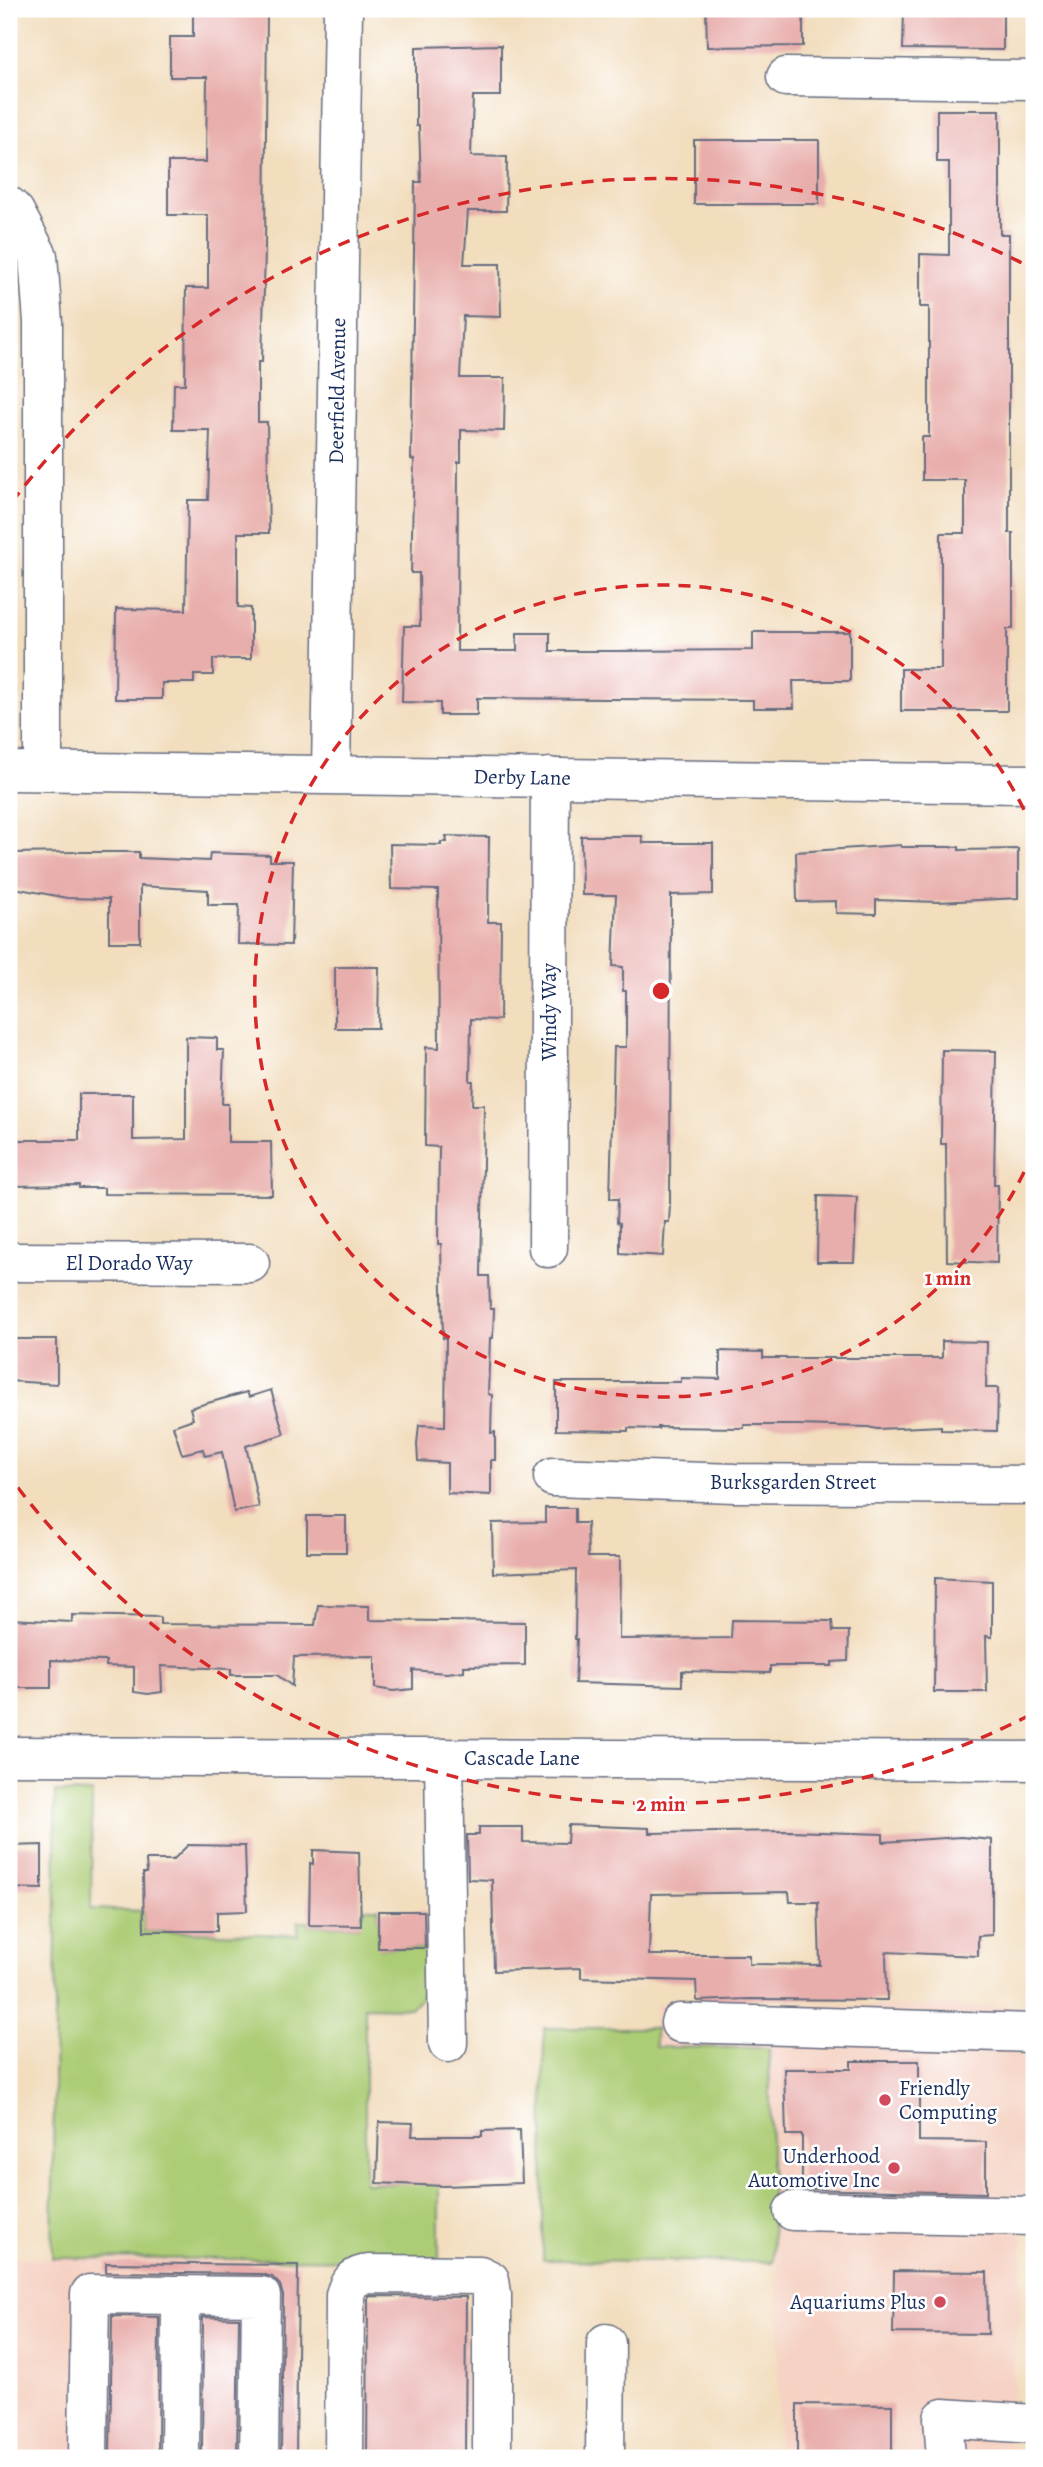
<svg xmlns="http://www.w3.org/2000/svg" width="1043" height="2467" font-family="Alegreya,serif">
<rect width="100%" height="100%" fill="#fff"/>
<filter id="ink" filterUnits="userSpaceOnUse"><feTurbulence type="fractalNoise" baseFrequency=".0143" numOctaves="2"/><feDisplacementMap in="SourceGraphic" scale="14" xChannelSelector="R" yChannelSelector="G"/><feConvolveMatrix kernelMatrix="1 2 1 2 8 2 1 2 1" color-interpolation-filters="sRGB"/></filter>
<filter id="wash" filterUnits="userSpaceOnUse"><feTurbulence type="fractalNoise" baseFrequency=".00686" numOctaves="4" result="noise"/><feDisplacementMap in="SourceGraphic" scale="28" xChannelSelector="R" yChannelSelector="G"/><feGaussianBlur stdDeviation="1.57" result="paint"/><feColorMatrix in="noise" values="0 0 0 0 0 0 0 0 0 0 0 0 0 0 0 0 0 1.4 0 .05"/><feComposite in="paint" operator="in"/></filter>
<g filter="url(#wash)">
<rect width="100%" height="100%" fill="#f2ddbd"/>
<g fill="#f5d2c3">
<polygon points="655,2005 1030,2006 1020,2321 1015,2337 1011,2458 778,2458 778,2263 773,2262 769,2049 654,2047"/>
<polygon points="9,2258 300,2262 297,2458 9,2458"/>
</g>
<g fill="#accc74" stroke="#647e69" stroke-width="2">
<polygon points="55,1792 92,1793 91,1909 144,1911 144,1931 298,1935 298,1921 309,1921 309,1925 359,1926 360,1914 364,1914 364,1908 378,1908 379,1948 427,1948 427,1990 411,2008 365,2007 365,2183 393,2184 439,2174 439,2260 52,2258 56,1923"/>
<polygon points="544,2028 655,2028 655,2047 769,2048 773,2262 543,2260"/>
</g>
<g id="blocks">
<g fill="#e8aeac" fill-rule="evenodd">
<polygon points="193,9 267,9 265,250 262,362 258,362 258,422 267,422 269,533 238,533 238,607 251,608 251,659 213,659 213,675 194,675 194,683 162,683 162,699 115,699 116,609 186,610 188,500 208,500 210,430 173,430 174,384 185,384 186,288 208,288 208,215 168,215 168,162 206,162 207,77 170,77 170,37 193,37"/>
<polygon points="706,9 803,9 803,46 707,47"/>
<polygon points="904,9 1003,9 1003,50 903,49"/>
<polygon points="501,45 501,96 473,96 471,156 507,157 506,211 468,211 464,264 500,264 501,317 463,316 460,378 505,378 504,431 461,430 461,462 458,462 457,651 517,651 517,633 550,633 550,651 616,651 753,650 753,632 850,632 850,681 793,681 794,708 753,708 753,700 477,698 477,715 440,715 440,703 402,702 404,626 420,626 419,573 411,573 414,460 411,459 415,182 421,182 419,126 416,126 416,47"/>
<polygon points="937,110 1000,110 1000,234 1009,234 1009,533 1013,533 1013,629 1007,629 1007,711 901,711 901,669 941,669 941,533 965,533 965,480 922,480 922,437 929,437 929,307 920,307 920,254 949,255 949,162 937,162"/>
<rect x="694" y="140" width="125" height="64"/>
<polygon points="446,836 489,837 488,922 501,922 500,1020 471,1019 470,1081 473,1081 472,1105 484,1105 481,1276 489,1276 490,1309 494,1309 493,1338 490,1338 488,1394 492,1395 491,1433 495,1432 495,1460 491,1460 491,1495 447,1493 447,1463 418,1461 417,1444 419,1425 445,1426 446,1337 443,1338 441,1244 438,1244 439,1147 425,1146 426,1047 439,1048 438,890 391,889 390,844 441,845 441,842 447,842"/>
<polygon points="581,836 642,836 643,843 713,843 713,894 671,895 670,1204 669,1222 665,1222 663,1256 620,1253 620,1223 617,1222 618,1199 610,1199 614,1047 626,1047 626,991 623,991 623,967 613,966 616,895 582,895"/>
<polygon points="901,845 901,847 959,847 959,850 1018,849 1018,898 939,902 876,900 876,914 836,913 836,901 797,902 796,852"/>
<polygon points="79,852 139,852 139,858 209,861 210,853 270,855 270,861 293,861 291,945 238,944 239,905 208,905 208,890 140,886 140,942 109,942 109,899 67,898 9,887 9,853"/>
<polygon points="335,967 379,967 378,1028 335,1028"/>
<polygon points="186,1037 217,1038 217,1050 224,1050 222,1104 228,1104 228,1142 271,1142 272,1195 104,1194 104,1188 79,1188 79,1185 9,1186 9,1140 79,1140 79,1094 133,1094 133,1140 186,1139"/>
<polygon points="942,1050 996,1051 994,1185 998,1185 997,1263 947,1261 946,1144 941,1144"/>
<polygon points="818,1196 857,1197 854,1262 817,1262"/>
<polygon points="9,1339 57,1339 57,1384 9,1381"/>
<polygon points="942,1341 987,1342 986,1388 998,1388 997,1431 941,1430 941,1426 877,1429 868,1427 797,1425 744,1425 744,1428 658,1427 658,1429 628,1428 628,1431 556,1430 556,1382 681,1382 681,1378 720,1379 720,1351 763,1352 763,1358 942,1358"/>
<polygon points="271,1390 284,1434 246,1446 259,1507 234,1512 222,1452 205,1456 203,1449 182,1454 173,1426 193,1419 190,1408 247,1392 249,1397"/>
<polygon points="545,1508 575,1508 575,1523 587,1523 588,1557 620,1557 619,1639 731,1638 732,1620 832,1621 833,1631 849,1631 848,1661 832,1662 832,1666 770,1666 770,1673 682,1671 682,1686 575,1683 577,1639 575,1639 576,1570 493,1573 492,1523 545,1522"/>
<rect x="307" y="1516" width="39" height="36"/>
<polygon points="935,1578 992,1581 992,1637 986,1636 987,1692 934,1692"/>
<polygon points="318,1605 369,1606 369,1620 525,1622 525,1665 464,1666 464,1671 446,1673 413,1670 413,1689 393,1691 375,1688 375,1656 294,1657 292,1686 277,1675 231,1675 231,1669 161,1666 162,1692 148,1694 134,1692 134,1667 106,1666 106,1661 51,1660 51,1688 9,1688 9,1619 72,1622 72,1615 160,1617 160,1624 315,1625"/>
<path d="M568 1825 649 1828V1833L790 1831 883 1834V1842L961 1837 992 1840V1935L978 1936V1956L886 1952 887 2000 750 1999 697 2001 696 1981 581 1978V1968L494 1971 492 1880 468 1879 467 1835H479V1827H523V1842L567 1843ZM789 1892 790 1902H818L820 1965 749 1964V1955H649L651 1894Z"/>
<polygon points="42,1845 42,1889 9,1888 9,1846"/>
<polygon points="188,1845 245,1846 247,1911 217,1912 217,1931 144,1931 143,1873 147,1873 146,1860 173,1860"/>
<polygon points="313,1850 359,1852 361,1926 309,1925 310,1863 313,1864"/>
<polygon points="378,1911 424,1911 425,1948 378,1948"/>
<polygon points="851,2061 919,2061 919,2141 986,2142 986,2193 802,2189 802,2135 786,2135 784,2069 851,2069"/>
<polygon points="379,2122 413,2123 412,2136 482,2136 482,2131 520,2130 522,2183 444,2186 377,2183"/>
<polygon points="106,2263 298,2265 296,2458 281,2458 283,2296 280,2285 272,2277 261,2274 106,2272"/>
<polygon points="894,2271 987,2272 988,2334 893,2333"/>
<polygon points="368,2296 466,2297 465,2458 367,2458"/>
<polygon points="112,2316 159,2317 158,2458 110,2458"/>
<polygon points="203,2317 239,2318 237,2458 202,2458"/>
<polygon points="797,2404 892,2405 892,2458 797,2458"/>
</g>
</g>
</g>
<g filter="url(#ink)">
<use href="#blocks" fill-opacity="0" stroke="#666c7f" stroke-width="2"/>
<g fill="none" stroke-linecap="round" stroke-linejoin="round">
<defs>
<g id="minor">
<polyline points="786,77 1034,80"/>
<polyline points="9,206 15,212 38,256 43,322 43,771"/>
<polyline points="9,771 1034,784"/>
<polyline points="331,773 343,9"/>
<polyline points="548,1248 550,777"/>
<polyline points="9,1262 250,1263"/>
<polyline points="553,1477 735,1483 1034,1485"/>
<polyline points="9,1756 1034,1761"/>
<polyline points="444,1758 448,2043"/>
<polyline points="680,2023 1034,2033"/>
<polyline points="793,2211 1034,2216"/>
<polyline points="88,2458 90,2294 261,2296 259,2458"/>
<polyline points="180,2458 181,2295"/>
<path d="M344 2458 345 2295C349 2281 355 2275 370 2274L480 2275 490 2280 492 2294V2458"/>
<polyline points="605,2458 606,2343"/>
<polyline points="946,2458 943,2418 1034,2424"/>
</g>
</defs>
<use href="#minor" stroke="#666c7f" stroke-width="41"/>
<use href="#minor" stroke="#fff" stroke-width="38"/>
</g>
</g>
<g fill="none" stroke="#d62828" stroke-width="3.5" stroke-dasharray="12 9">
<path d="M1033 1153A406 406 0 1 1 1033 829"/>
<path d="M1030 1715A813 813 0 0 1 12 1480M12 502A813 813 0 0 1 1030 267"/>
</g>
<g fill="#d1495b" stroke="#fff" stroke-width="2.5">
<circle cx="885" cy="2100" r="7"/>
<circle cx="894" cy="2168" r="7"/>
<circle cx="940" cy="2302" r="7"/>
</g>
<g text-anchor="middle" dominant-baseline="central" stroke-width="5" stroke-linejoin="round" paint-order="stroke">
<g font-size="21" fill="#1b2f5e" stroke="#fff">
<text transform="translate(337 391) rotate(-89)">Deerfield Avenue</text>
<text transform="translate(522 777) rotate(1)">Derby Lane</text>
<text transform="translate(549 1012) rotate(-90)">Windy Way</text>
<text x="129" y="1263">El Dorado Way</text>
<text x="793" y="1482">Burksgarden Street</text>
<text x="522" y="1758">Cascade Lane</text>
</g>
<g font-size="21" fill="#1b2f5e" stroke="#fff" text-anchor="end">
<text x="899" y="2088" text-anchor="start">Friendly<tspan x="899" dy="24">Computing</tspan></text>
<text x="880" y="2156">Underhood<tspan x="880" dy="24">Automotive Inc</tspan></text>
<text x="926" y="2302">Aquariums Plus</text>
</g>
</g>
<circle cx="661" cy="991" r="10" fill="#d62828" stroke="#fff" stroke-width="3.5"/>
<g font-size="21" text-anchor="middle" font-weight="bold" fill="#d62828" stroke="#fff" stroke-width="5" stroke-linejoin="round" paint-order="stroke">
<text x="948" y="1285">1 min</text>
<text x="661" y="1811">2 min</text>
</g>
<rect width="1043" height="2467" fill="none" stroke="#fff" stroke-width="35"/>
</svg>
